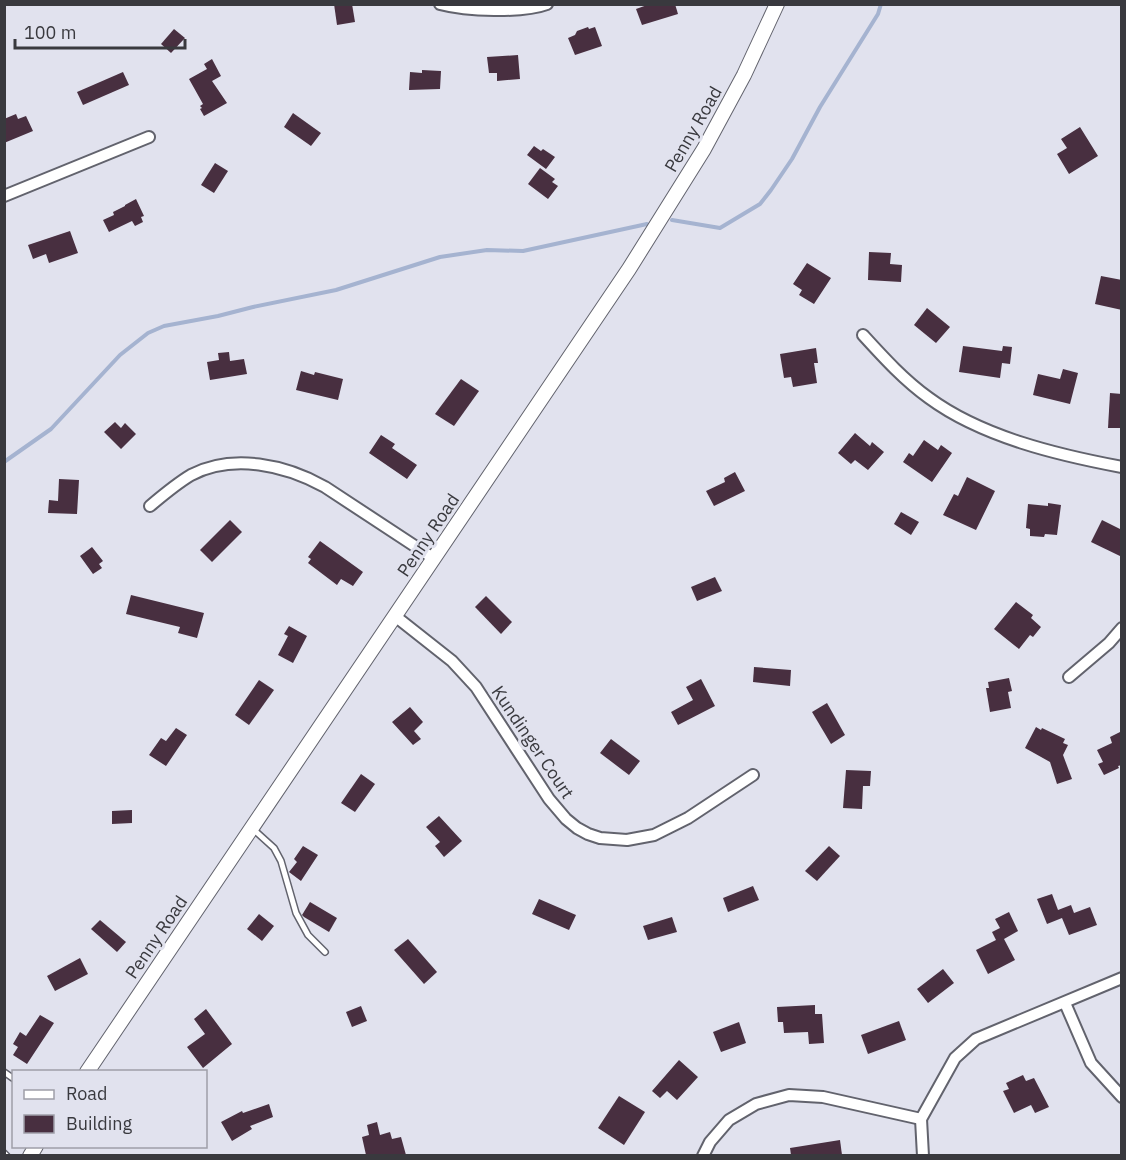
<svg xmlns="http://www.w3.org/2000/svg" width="1126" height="1160" font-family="'IBM Plex Sans',sans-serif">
<rect width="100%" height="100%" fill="#e1e2ee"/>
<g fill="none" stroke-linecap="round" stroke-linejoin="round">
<g stroke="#a5b3d0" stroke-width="4">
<polyline points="672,220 720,228 760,204 771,190 792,159 820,107 878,14 881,4"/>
<polyline points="4,462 51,429 120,355 148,333 164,326 218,316 253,307 336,290 440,257 487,250 523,251 647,224"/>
</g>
</g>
<g fill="#482f40">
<polygon points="334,4 352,4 355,22 337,25"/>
<polygon points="650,4 675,4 678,14 642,25 636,9"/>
<polygon points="588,27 589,29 595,27 602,46 575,55 568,38 575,35 577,31"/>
<polygon points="174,29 185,38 171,53 161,44"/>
<polygon points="518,55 520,79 497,81 497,73 489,73 487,57"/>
<polygon points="212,59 221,76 212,81 227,103 204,116 200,109 202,108 200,106 203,104 189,79 207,69 204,64"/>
<polygon points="422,70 441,71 440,89 409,90 410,72 422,73"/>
<polygon points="123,72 129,85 83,105 77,92"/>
<polygon points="293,113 321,133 311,146 284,127"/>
<polygon points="16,114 18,119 26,116 33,131 4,143 4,119"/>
<polygon points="1080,127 1098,156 1069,174 1057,154 1067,148 1061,139"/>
<polygon points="534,146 541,151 543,149 555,157 546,169 527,155"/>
<polygon points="215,163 228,171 214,193 201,185"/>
<polygon points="540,168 555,179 552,182 558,186 548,199 528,184"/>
<polygon points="136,199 144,216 141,217 143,222 135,226 132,221 109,232 103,220 114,215 113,212 125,206 125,205"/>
<polygon points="70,231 78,253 49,263 46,254 33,259 28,245"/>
<polygon points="869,252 891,253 890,264 902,265 901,282 868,280"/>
<polygon points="807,263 831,278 814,304 799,295 802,290 793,284"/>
<polygon points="1101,276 1122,280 1122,310 1095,304"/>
<polygon points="927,308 950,327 936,343 914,325"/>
<polygon points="963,346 1002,351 1003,346 1012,347 1010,364 1002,363 1000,378 959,372"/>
<polygon points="816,348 818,363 814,363 817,383 793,387 791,377 784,378 780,354"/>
<polygon points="229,352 230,361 244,359 247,374 210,380 207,362 219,360 218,353"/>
<polygon points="1063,369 1078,373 1070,404 1033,395 1038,374 1060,379"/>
<polygon points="301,371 314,375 315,372 343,379 338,400 296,390"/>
<polygon points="461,379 479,391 454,426 435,414"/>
<polygon points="1110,393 1122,394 1122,428 1108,428"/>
<polygon points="115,422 121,428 125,423 136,434 121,449 104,432"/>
<polygon points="855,433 870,446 872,442 884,452 868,470 855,460 851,464 838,453"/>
<polygon points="381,435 395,444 392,448 417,465 407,479 369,453"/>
<polygon points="924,440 938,450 941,445 952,453 932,482 903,462 909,453 913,456"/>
<polygon points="735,472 745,491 714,506 706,491 725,482 724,478"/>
<polygon points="967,477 995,491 976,530 943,515 954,494 958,496"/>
<polygon points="59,479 79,480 77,514 48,513 49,500 58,501"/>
<polygon points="1048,503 1061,505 1057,535 1045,534 1044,537 1030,536 1030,529 1026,528 1028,504 1048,506"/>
<polygon points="901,512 919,522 911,535 894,524"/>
<polygon points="230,520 242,532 212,562 200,550"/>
<polygon points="1102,520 1122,530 1122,557 1091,542"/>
<polygon points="320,541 363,572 353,586 341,579 337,585 308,563 311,559 308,557"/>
<polygon points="92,547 103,561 99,564 102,568 93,574 80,556"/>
<polygon points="715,577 722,591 697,601 691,587"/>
<polygon points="131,595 204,613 197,638 178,633 180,627 126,614"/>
<polygon points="486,596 512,622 501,634 475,607"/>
<polygon points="1016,602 1033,615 1031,618 1041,627 1033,637 1030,635 1019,649 994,629"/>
<polygon points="289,626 307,636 293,663 278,655 288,636 284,634"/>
<polygon points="754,667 791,670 790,686 753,682"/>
<polygon points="1009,678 1012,691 1008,692 1011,708 990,712 986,688 989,688 988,682"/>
<polygon points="701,679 715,706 678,725 671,712 693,700 686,687"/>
<polygon points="259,680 274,690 249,725 235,715"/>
<polygon points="827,703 845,735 831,744 812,712"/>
<polygon points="410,707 423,722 414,731 421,739 413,745 392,722"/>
<polygon points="1036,727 1041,730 1042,728 1065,739 1063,743 1068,745 1063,755 1072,779 1057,784 1050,762 1025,748"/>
<polygon points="176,728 187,735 166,766 149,755 161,738 166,741"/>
<polygon points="1122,731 1122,765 1118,766 1119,768 1104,775 1098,764 1103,762 1097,750 1112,743 1110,737"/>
<polygon points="611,739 640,761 629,775 600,753"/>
<polygon points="846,770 871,771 870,786 863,786 862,809 843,808"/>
<polygon points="361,774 375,784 355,812 341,803"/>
<polygon points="132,810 132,823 112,824 112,811"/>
<polygon points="439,816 462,841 444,857 435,846 440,842 426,827"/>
<polygon points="303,846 318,855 301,881 289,872 297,862 294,859"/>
<polygon points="829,846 840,856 817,881 805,871"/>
<polygon points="753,886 759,900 728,912 723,898"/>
<polygon points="1052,894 1058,910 1071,905 1074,913 1090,907 1097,925 1069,935 1062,918 1047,924 1037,899"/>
<polygon points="539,899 576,915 569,930 532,914"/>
<polygon points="310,902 337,918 329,932 304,917 302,915"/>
<polygon points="1009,912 1018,931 1004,939 1015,960 988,974 976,950 996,940 992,932 1000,928 995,919"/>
<polygon points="259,914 274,926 262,941 247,929"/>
<polygon points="672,917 677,932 648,940 643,926"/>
<polygon points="100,920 126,942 117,952 91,929"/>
<polygon points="408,939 437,972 424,984 394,950"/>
<polygon points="80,958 88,974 55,991 47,976"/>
<polygon points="943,969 954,983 928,1003 917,989"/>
<polygon points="815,1005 815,1014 822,1014 824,1043 809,1044 808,1032 784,1033 783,1022 778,1022 777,1007"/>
<polygon points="361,1006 367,1021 352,1027 346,1012"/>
<polygon points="206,1009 232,1044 203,1068 187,1047 205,1034 194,1019"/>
<polygon points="40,1015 54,1023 27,1064 13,1055 18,1047 13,1044 20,1032 26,1036"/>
<polygon points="899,1021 906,1040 868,1054 861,1035"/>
<polygon points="739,1022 746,1043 721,1052 713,1032"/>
<polygon points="679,1060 698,1077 677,1100 667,1091 660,1098 652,1091"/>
<polygon points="1023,1075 1026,1081 1034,1078 1049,1107 1035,1113 1031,1105 1014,1113 1003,1091 1009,1089 1006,1083"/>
<polygon points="619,1096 645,1112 624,1145 598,1128"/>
<polygon points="269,1104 273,1117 250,1126 252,1129 232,1141 221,1122 242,1111 243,1113"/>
<polygon points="377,1122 380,1135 390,1132 392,1139 401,1137 406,1155 366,1155 362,1137 369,1135 367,1125"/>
<polygon points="840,1140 842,1155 791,1155 790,1148"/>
</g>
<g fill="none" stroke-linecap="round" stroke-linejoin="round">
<defs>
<g id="service">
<polyline points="253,829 274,848 281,861 296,913 308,935 325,952"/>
<polyline points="4,1072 14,1079"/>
<polyline points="4,1153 7,1156"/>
</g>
<g id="minor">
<path d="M440 4C466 11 523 13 547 4"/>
<polyline points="4,196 149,137"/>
<path d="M863 335C884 358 904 380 929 398 982 437 1058 455 1122 467"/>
<path d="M150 506C163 495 176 484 191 475 233 453 286 465 325 487L433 558"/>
<polyline points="395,616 452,661 476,687 549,799 566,819 577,828 588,834 600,838 627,840 654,835 688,818 753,775"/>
<polyline points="1069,677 1109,643 1122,628"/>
<polyline points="1065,1003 1091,1063 1122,1097"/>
<polyline points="703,1156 710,1142 729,1120 756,1104 789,1095 823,1097 921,1119"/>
<polyline points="923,1156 921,1119 955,1058 976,1039 1122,978"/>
</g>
<g id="tertiary">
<polyline points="87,1072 629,269 704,149 744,75 777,4"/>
<polyline points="30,1156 36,1146"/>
</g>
</defs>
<use href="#service" stroke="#62636d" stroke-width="8"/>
<use href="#minor" stroke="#62636d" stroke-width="14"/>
<use href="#tertiary" stroke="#62636d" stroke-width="16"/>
<use href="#service" stroke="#fff" stroke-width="5"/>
<use href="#minor" stroke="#fff" stroke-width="10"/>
<use href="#tertiary" stroke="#fff" stroke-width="14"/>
</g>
<g text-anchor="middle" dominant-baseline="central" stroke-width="6" stroke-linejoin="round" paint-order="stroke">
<g font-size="18" fill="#39393e" stroke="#e1e2ee">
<text transform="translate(693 129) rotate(-60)">Penny Road</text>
<text transform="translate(428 535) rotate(-56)">Penny Road</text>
<text transform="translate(533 742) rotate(56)">Kundinger Court</text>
<text transform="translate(156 937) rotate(-56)">Penny Road</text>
</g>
</g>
<rect width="1126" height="1160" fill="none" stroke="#39393e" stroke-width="12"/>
<rect x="12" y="1070" width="195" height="78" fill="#e1e2ee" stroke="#9e9ea8" stroke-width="1.5"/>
<rect x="24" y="1090" width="30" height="9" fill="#ffffff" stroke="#9e9ea8" stroke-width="1.5"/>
<text x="66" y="1100" font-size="18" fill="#39393e">Road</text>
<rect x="24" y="1115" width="30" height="18" fill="#482f40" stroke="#9e9ea8" stroke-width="1.5"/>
<text x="66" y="1130" font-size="18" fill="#39393e">Building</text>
<path d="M15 39v9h170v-9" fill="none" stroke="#39393e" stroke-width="3"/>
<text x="24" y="39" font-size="18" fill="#39393e" stroke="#e1e2ee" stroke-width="4.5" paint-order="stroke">100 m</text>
</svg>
